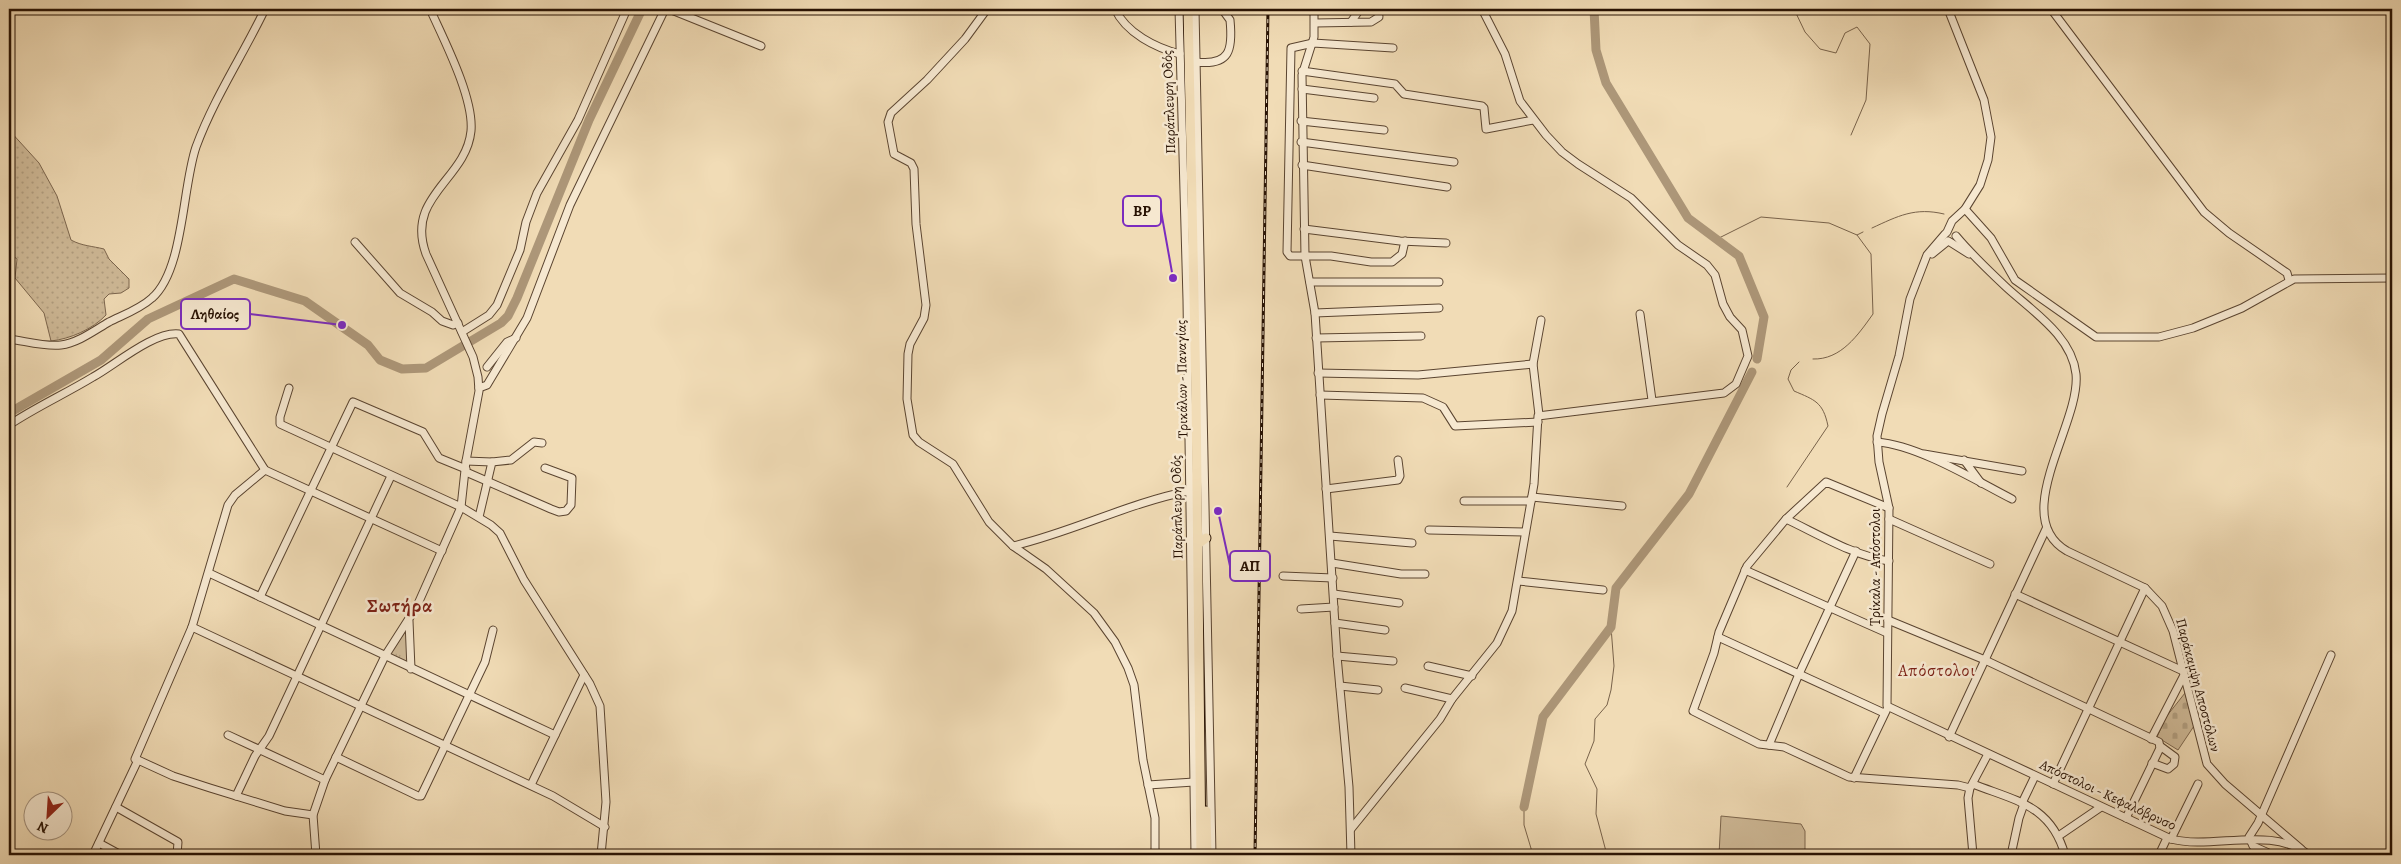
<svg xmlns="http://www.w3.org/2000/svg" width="2401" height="864" font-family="Alegreya,serif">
<defs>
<pattern id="grass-dots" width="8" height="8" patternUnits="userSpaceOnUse" patternTransform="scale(1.25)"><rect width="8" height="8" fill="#cfba98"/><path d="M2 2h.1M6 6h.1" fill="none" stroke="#b29f81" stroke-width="1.8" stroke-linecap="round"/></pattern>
<pattern id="cemetery-stones" width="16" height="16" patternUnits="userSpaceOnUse" patternTransform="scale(1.25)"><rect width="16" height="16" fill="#cfba98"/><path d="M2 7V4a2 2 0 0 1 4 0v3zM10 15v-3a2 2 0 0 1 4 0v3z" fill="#b29f81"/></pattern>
<pattern id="park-tufts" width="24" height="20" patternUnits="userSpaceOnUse" patternTransform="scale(1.25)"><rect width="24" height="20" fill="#cfba98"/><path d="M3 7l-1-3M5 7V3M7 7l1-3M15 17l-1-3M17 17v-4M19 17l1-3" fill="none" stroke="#b29f81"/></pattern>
</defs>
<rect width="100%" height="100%" fill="#f1dcb6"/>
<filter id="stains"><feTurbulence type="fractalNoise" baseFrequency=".004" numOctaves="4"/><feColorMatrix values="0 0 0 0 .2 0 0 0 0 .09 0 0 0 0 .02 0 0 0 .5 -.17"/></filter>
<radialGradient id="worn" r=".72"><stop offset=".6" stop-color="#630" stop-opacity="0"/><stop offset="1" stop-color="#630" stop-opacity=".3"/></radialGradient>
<path fill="url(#grass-dots)" stroke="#7c664e" d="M9 130 39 163 57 196 71 240C82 246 92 246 104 249L109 259 129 279V288L121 293 109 294 104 299 106 315C93 329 70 339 51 341L44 313 15 278 17 259 9 253Z"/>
<polygon fill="url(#cemetery-stones)" stroke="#7c664e" points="2185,693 2194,726 2178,750 2157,737 2166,717"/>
<polygon fill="url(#park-tufts)" stroke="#7c664e" points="407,629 409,666 389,656"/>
<polygon fill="#cfba98" stroke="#7c664e" points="1721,816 1801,824 1805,831 1805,855 1719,855"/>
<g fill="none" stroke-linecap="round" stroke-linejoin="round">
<g stroke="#78624a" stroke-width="1">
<polyline points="1794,9 1805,32 1820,49 1836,53 1845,33 1857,27 1870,44 1866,100 1851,135"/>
<path d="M1872 228C1898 216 1915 207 1944 214"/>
<polyline points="1717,239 1761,217 1829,223 1857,235 1863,232"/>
<path d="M1813 359C1841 360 1858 335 1873 314L1871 254 1857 235"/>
<path d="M1787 487 1828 426C1823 402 1815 400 1794 391L1788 379 1791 370 1799 362"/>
<polyline points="1524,807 1524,825 1533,855"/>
<polyline points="1607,855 1596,814 1597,789 1585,764 1594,741 1595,719 1607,705 1611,690 1614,666 1611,627"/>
</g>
<g stroke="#ad9779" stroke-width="9">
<polyline points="1594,9 1596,50 1606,83 1688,218 1739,256 1764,317 1757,359"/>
<polyline points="9,413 101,360 148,319 234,279 305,301 368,345 380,360 402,369 426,368 501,323 508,316 517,298 589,120 642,9"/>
<polyline points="1524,807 1543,717 1611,627 1616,588 1689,494 1752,372"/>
</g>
<defs>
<g id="minor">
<polyline points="669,9 761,46"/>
<polyline points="987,9 965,39 927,80 891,113 888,122 894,154 911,163 914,169 916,224 926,305 924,318 910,344 908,354 907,399 913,435 919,442 953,464 989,522 1013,546 1046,569 1094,613 1115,642 1128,668 1134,685 1143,760 1155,818 1155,855"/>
<path d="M1115 9C1126 33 1156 48 1180 54"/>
<polyline points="1179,9 1187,300 1195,855"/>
<polyline points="1195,9 1212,855"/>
<polyline points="1314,9 1314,37 1302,75 1305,256 1315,313 1337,656 1349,787 1351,855"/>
<polyline points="2051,9 2204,212 2229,233 2287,273 2289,280"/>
<polyline points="1351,22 1360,9"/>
<polyline points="1315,23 1371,22 1379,17 1378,9"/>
<polyline points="1393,48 1313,43 1291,48 1287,252 1290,256 1331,256 1371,262 1392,262 1402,254 1405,241"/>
<path d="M1196 62C1230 66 1233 50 1230 20L1222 9"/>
<polyline points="1302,71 1395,84 1404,94 1482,106 1484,108 1486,129 1533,120"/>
<polyline points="1302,89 1374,98"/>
<polyline points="1301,121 1384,130"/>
<polyline points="1301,142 1454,162"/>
<polyline points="1302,165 1447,187"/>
<polyline points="1965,209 1991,238 2015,280 2096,337 2159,337 2193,328 2242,308 2294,279 2392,278"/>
<polyline points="1304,229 1400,241 1446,243"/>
<polyline points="1947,232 1952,221 1965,209 1980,185 1988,160 1991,137 1984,100 1948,9"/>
<path d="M1945 234 1927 255 1910 299 1899 356 1882 414 1877 436 1879 462 1889 508 1887 706 2171 839C2213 850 2271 825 2309 855"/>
<path d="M1956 236C1971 254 1989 271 2006 287 2032 311 2072 336 2076 374 2081 424 2008 517 2067 551L2145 588 2162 606 2173 631 2207 764 2225 784 2301 849"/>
<polyline points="355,242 400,293 432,312 442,321 453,325 458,323"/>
<polyline points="1950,242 1969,254"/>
<polyline points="1932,254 1948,241"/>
<polyline points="1310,282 1439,282"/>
<polyline points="1315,313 1439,308"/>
<polyline points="1640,314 1652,400"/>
<polyline points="462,332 489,315 497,305 520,250 526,222 537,193 578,120 627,9"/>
<polyline points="1316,338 1421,336"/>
<path d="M9 339C25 341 45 347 61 345 78 343 95 330 109 322 123 315 140 309 152 298 184 270 182 188 196 147 214 98 243 55 265 9"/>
<polyline points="487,367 507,342 516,338"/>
<polyline points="1318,373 1418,375 1533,364"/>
<polyline points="289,388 280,417 280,424 461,507 491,525 500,533 524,580 590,684 600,706 606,802 601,855"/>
<polyline points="479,388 487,385 527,318 570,205 665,9"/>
<polyline points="1320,395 1423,398 1443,407 1455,426 1538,422"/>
<polyline points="1539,415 1533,364 1541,320"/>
<path d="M9 425C36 407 65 394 93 377 115 365 154 331 179 334L265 470 442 551"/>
<path d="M1877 442C1918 445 1975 480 2012 499"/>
<polyline points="1924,454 2022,471"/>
<polyline points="1964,460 1981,483"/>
<polyline points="466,461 492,462"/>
<polyline points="466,472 551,509 559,512 566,511 571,505 572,478 545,468"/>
<polyline points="1326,489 1398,480 1400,476 1398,460"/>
<polyline points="1532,497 1622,506"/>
<polyline points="1464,501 1531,501"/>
<polyline points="1889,508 1826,482 1786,519 1747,566 1719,632 1714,653 1693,711 1759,744 1784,747 1849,777 1958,785 1970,788"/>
<polyline points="479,517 492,462 511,460 534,442 542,443"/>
<path d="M1786 519C1818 534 1854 556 1889 561"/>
<polyline points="1889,519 1990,564"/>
<polyline points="1429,530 1524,532"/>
<polyline points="1330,536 1412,543"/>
<path d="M1013 546C1073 532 1128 503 1189 491"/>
<polyline points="1332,563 1401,574 1425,574"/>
<polyline points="1745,570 1887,633"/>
<polyline points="209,573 555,735"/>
<polyline points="1283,576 1333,578"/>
<polyline points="1518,581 1603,590"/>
<polyline points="1334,594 1399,603"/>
<polyline points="2015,594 2183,671"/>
<polyline points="260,597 353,402 423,432 439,458 466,469"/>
<polyline points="1301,609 1334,607"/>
<polyline points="1888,620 1985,660 2159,742 2160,748 2126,818"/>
<polyline points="409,621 411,669"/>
<polyline points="1335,623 1385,630"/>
<polyline points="192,627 553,796 605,827"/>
<polyline points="1718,637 1884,713"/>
<polyline points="1337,656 1393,661"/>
<polyline points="1428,666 1472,676"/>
<polyline points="1340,686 1378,690"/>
<polyline points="1405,688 1452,699"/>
<polyline points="228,735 325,780"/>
<polyline points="1949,737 2046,529"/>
<polyline points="2151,739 2184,675"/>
<polyline points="1769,745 1799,674 1856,551"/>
<polyline points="336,757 418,796 421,796 485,662 493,630"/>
<polyline points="135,759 192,627 228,505 235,495 265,470"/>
<polyline points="2152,763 2168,769 2174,764 2175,757 2160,746"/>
<polyline points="1854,778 1886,711"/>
<path d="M1973 784C2016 801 2051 805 2065 855"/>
<polyline points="2053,784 2145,588"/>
<polyline points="531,785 584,675"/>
<polyline points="1148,785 1194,782"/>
<polyline points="236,796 255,756 269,736 391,476"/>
<polyline points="2022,803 2035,776"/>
<polyline points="116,807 178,842 177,855"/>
<polyline points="1351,829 1440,719 1452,699 1497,643 1512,611 1534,484 1538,416 1724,393 1736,384 1748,356 1742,330 1730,317 1723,304 1715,275 1707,265 1678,245 1631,198 1578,164 1562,152 1546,135 1520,101 1505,54 1482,9"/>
<polyline points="2060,835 2101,807"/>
<polyline points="2171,839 2198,784"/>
<polyline points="99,843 121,855"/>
<polyline points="93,855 138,760 173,776 210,788 285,811 313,815"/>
<path d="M316 855 313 815 325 780 385 656 417 606 461 507 466 461 479 391 478 377 473 357 426 254C405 196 466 180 471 131 474 98 444 40 430 9"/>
<polyline points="1973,855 1968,798 1970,788 1988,754"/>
<polyline points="2011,855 2019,818 2024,804"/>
<polyline points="2159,855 2167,838"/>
<polyline points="2273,855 2253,846 2249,837 2258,823 2331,655"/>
</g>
<g id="major">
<polyline points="1188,9 1196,395 1201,855"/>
<polyline points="1198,544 1206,538"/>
<polyline points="1206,811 1207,855"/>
</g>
</defs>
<use href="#minor" stroke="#5a4430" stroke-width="9"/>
<use href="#major" stroke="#281203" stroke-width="11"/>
<use href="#minor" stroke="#f6e8d0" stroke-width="7"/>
<use href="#major" stroke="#f1dcb6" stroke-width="9"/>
<defs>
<polyline id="rail" points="1255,855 1268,9"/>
</defs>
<use href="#rail" stroke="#281203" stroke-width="3"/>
<use href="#rail" stroke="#f6e8d0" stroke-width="1" stroke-dasharray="4" stroke-linecap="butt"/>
</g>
<g text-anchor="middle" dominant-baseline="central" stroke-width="5" stroke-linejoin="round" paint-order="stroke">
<g font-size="14" fill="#281203" stroke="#f6e8d0">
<text transform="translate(1169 102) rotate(-92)">Παράπλευρη Οδός</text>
<text transform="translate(1182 379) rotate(-91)">Τρικάλων - Παναγίας</text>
<text transform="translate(1177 507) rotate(-91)">Παράπλευρη Οδός</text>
<text transform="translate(1875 567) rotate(-90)">Τρίκαλα - Απόστολοι</text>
<text transform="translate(2198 685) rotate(75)">Παράκαμψη Αποστόλων</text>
<text transform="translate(2108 795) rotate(25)">Απόστολοι - Κεφαλόβρυσο</text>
</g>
<g font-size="16" letter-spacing="1" fill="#7a1f14" stroke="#f6e8d0">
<text x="1937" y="671">Απόστολοι</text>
</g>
<g font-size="19" font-weight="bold" letter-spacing="1" fill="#7a1f14" stroke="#f6e8d0">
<text x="400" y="606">Σωτήρα</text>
</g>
</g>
<path fill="none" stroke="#7b2cbf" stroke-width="2" d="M1173 278L1161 211M342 325L250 314M1218 511L1230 566"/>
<g fill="#7b2cbf" stroke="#f6e8d0" stroke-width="2">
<circle cx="1173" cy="278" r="5"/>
<circle cx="342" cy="325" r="5"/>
<circle cx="1218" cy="511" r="5"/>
</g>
<g fill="#f6e8d0" stroke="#7b2cbf" stroke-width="2">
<rect x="1123" y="196" width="38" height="30" rx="5"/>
<rect x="181" y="299" width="69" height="30" rx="5"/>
<rect x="1230" y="551" width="40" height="30" rx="5"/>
</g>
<g font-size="15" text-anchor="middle" font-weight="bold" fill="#281203">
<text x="1142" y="216">BP</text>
<text x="215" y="319">Ληθαίος</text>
<text x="1250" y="571">ΑΠ</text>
</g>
<rect width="2401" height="864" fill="none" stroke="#f1dcb6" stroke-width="30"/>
<rect x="10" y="10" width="2381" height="844" fill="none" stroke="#281203" stroke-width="2.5"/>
<rect x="15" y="15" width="2371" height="834" fill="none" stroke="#281203"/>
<g transform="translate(48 816) rotate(205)"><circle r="24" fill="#f6e8d0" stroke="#a4927e"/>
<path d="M0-4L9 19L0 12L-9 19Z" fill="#8f2418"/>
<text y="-8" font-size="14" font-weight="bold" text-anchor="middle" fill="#281203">N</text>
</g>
<rect width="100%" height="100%" filter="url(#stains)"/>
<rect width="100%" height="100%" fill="url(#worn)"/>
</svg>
